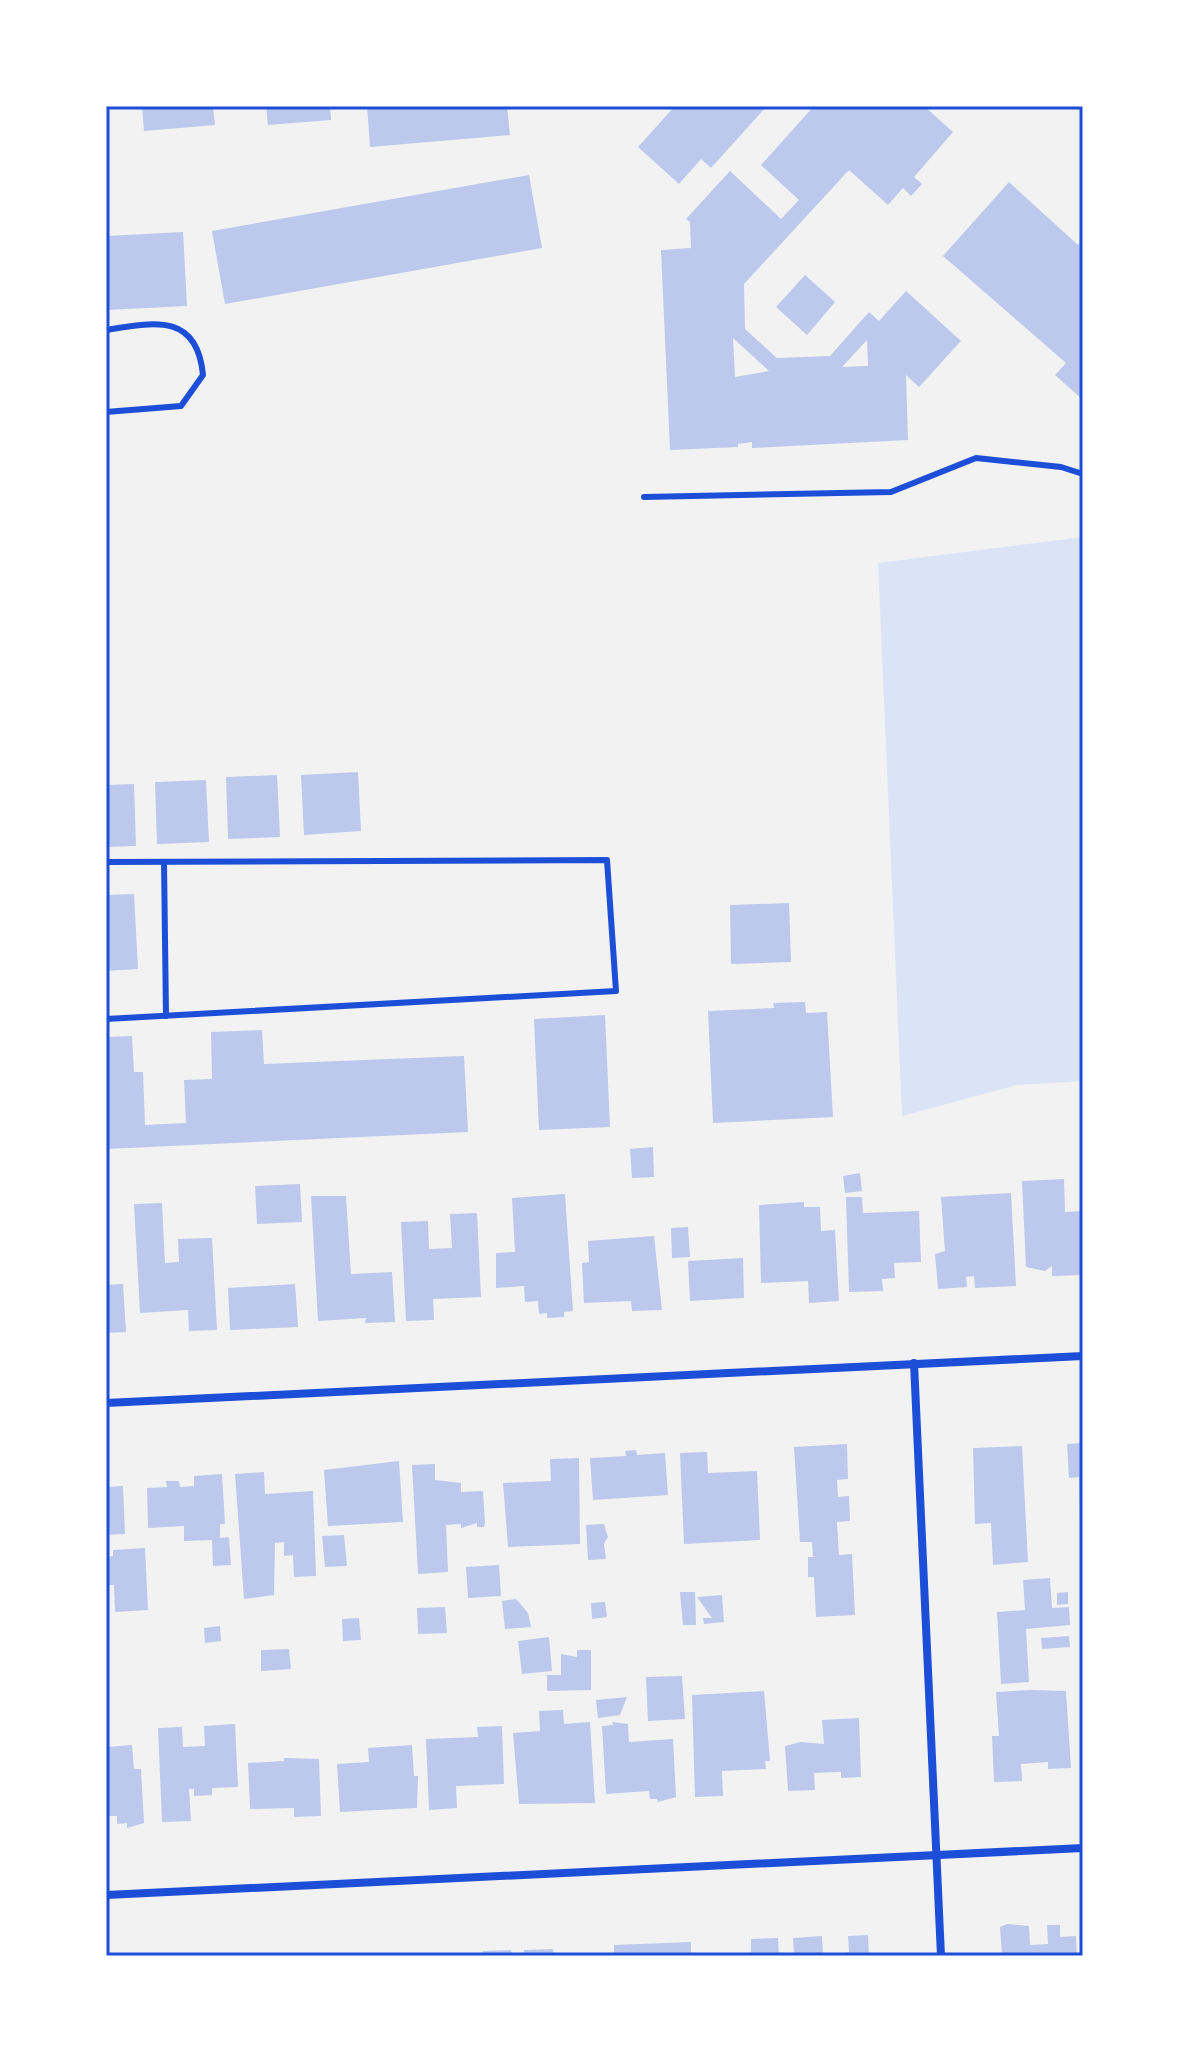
<svg xmlns="http://www.w3.org/2000/svg" width="1189" height="2062" font-family="'DejaVu Sans',sans-serif">
<rect width="100%" height="100%" fill="#f2f2f2"/>
<polygon fill="#dbe4f7" points="1083,537 1083,1081 1017,1085 902,1116 878,563"/>
<g fill="#bdc9ec" fill-rule="evenodd">
<polygon points="142,106 213,106 215,125 144,131"/>
<polygon points="266,106 330,106 331,120 268,125"/>
<polygon points="367,106 507,106 510,135 370,147"/>
<polygon points="675,106 767,106 711,168 701,159 679,184 638,147"/>
<path d="M814 106H924L953 132 914 177 922 184 911 196 903 188 888 205 849 170 744 284 745 329 777 358 830 356 869 312 879 321 906 291 961 341 919 387 906 375 908 440 752 448V442L738 444V447L670 450 661 250 691 248 690 222 686 219 730 171 781 219 799 200 761 165ZM733 338 769 371 735 377ZM867 340 868 366 842 367Z"/>
<polygon points="529,175 542,248 225,304 212,231"/>
<polygon points="1009,182 1078,245 1083,239 1083,400 1055,375 1066,363 943,256"/>
<polygon points="183,232 187,306 106,310 106,236"/>
<polygon points="805,275 835,302 807,335 776,307"/>
<polygon points="358,772 361,831 304,835 301,775"/>
<polygon points="277,775 280,837 228,839 226,777"/>
<polygon points="206,780 209,842 157,844 155,782"/>
<polygon points="134,784 136,846 106,847 106,785"/>
<polygon points="134,894 138,969 106,971 106,895"/>
<polygon points="789,903 791,962 731,964 730,905"/>
<polygon points="805,1002 806,1013 827,1012 833,1117 713,1123 708,1011 774,1008 773,1003"/>
<polygon points="605,1015 610,1127 539,1130 534,1019"/>
<polygon points="262,1030 264,1064 464,1056 468,1132 106,1149 106,1037 132,1036 134,1072 143,1072 145,1125 186,1123 184,1080 212,1079 211,1032"/>
<polygon points="653,1147 654,1177 632,1178 630,1149"/>
<polygon points="860,1173 862,1191 845,1193 843,1176"/>
<polygon points="1064,1179 1065,1212 1083,1211 1083,1275 1052,1276 1052,1266 1045,1271 1026,1267 1022,1181"/>
<polygon points="300,1184 302,1222 257,1224 255,1186"/>
<polygon points="1011,1193 1016,1286 975,1288 974,1276 966,1277 967,1287 938,1289 935,1254 945,1251 941,1197"/>
<polygon points="565,1194 573,1311 564,1312 564,1317 547,1318 547,1313 539,1314 538,1301 525,1302 524,1286 496,1288 496,1253 515,1252 512,1198"/>
<polygon points="311,1196 346,1196 351,1274 392,1272 395,1322 365,1323 366,1318 318,1321"/>
<polygon points="846,1197 862,1197 863,1213 919,1211 921,1262 894,1263 895,1278 882,1279 883,1291 849,1292"/>
<polygon points="804,1202 804,1207 820,1207 821,1231 835,1230 839,1301 809,1303 808,1281 761,1283 759,1205"/>
<polygon points="162,1203 165,1263 179,1262 178,1239 212,1238 217,1330 189,1331 188,1310 140,1313 134,1204"/>
<polygon points="477,1213 481,1297 433,1299 434,1320 406,1321 401,1222 428,1221 429,1249 452,1248 450,1214"/>
<polygon points="688,1227 690,1257 672,1258 671,1228"/>
<polygon points="654,1236 662,1310 632,1311 631,1301 584,1303 582,1263 589,1262 588,1241"/>
<polygon points="743,1258 744,1298 690,1301 688,1261"/>
<polygon points="123,1284 126,1332 106,1333 106,1285"/>
<polygon points="295,1284 298,1327 230,1330 228,1288"/>
<polygon points="1083,1443 1083,1518 1080,1518 1079,1477 1069,1478 1067,1444"/>
<polygon points="847,1444 848,1479 837,1480 838,1497 849,1496 850,1521 837,1522 839,1555 852,1554 855,1615 816,1617 814,1577 808,1577 808,1557 813,1557 812,1542 800,1542 794,1447"/>
<polygon points="1022,1446 1028,1562 993,1565 991,1523 975,1524 973,1448"/>
<polygon points="636,1450 637,1455 665,1453 668,1495 593,1500 590,1458 626,1456 625,1451"/>
<polygon points="707,1452 708,1473 757,1471 760,1540 684,1544 680,1453"/>
<polygon points="579,1458 580,1544 508,1547 503,1483 551,1481 550,1459"/>
<polygon points="399,1461 403,1522 328,1526 324,1470"/>
<polygon points="435,1464 435,1480 461,1483 461,1492 483,1491 485,1523 484,1527 477,1527 477,1523 461,1528 461,1524 446,1525 448,1572 418,1574 412,1465"/>
<polygon points="264,1472 265,1494 313,1491 316,1576 294,1577 293,1555 284,1556 284,1542 275,1543 274,1595 244,1599 235,1474"/>
<polygon points="222,1474 225,1524 220,1524 220,1538 229,1537 231,1565 213,1566 212,1540 184,1541 184,1526 148,1528 147,1488 167,1487 166,1481 179,1481 180,1487 194,1486 194,1476"/>
<polygon points="123,1486 125,1534 106,1535 106,1487"/>
<polygon points="604,1524 608,1537 604,1544 606,1559 588,1560 586,1525"/>
<polygon points="344,1535 347,1566 325,1567 322,1536"/>
<polygon points="145,1548 148,1610 115,1612 114,1585 106,1585 106,1557 113,1556 113,1550"/>
<polygon points="499,1565 501,1596 468,1598 466,1567"/>
<polygon points="1050,1578 1052,1608 1069,1607 1070,1625 1026,1629 1029,1682 1001,1684 997,1612 1025,1610 1023,1580"/>
<polygon points="680,1592 695,1592 696,1625 683,1625"/>
<polygon points="1068,1592 1068,1604 1057,1605 1057,1593"/>
<polygon points="722,1595 724,1622 704,1624 703,1618 712,1618 697,1597"/>
<polygon points="516,1599 528,1613 531,1627 505,1629 502,1601"/>
<polygon points="605,1602 607,1617 592,1619 591,1603"/>
<polygon points="445,1607 447,1633 418,1634 417,1608"/>
<polygon points="359,1618 361,1640 343,1641 342,1619"/>
<polygon points="220,1626 221,1641 205,1643 204,1628"/>
<polygon points="1069,1636 1070,1647 1042,1649 1041,1638"/>
<polygon points="549,1637 552,1671 522,1674 518,1641"/>
<polygon points="289,1649 291,1669 261,1671 261,1650"/>
<polygon points="577,1650 591,1650 591,1690 547,1691 547,1675 561,1675 561,1654 577,1657"/>
<polygon points="682,1676 685,1719 648,1721 646,1677"/>
<polygon points="1030,1690 1066,1691 1071,1768 1048,1769 1048,1762 1021,1764 1022,1781 994,1782 992,1736 999,1736 996,1692"/>
<polygon points="764,1691 770,1761 765,1761 766,1769 722,1771 723,1796 695,1797 692,1695"/>
<polygon points="627,1697 620,1715 598,1718 596,1700"/>
<polygon points="563,1710 564,1724 590,1722 595,1803 519,1804 513,1733 540,1731 539,1711"/>
<polygon points="859,1718 861,1777 841,1778 841,1772 814,1773 815,1790 788,1791 785,1746 801,1742 824,1744 822,1720"/>
<polygon points="612,1722 628,1724 629,1742 673,1739 676,1797 658,1802 657,1799 650,1799 649,1791 606,1794 602,1726 613,1725"/>
<polygon points="235,1724 238,1787 212,1788 212,1795 194,1796 194,1789 189,1789 191,1821 162,1822 158,1728 182,1727 183,1747 205,1746 204,1726"/>
<polygon points="502,1726 504,1784 456,1786 457,1808 429,1810 426,1739 478,1737 477,1727"/>
<polygon points="132,1745 134,1769 141,1769 144,1823 127,1828 127,1823 117,1824 117,1816 106,1816 106,1747"/>
<polygon points="412,1745 414,1776 418,1776 417,1808 340,1812 337,1764 369,1762 368,1748"/>
<polygon points="284,1758 319,1759 321,1816 294,1817 294,1808 250,1809 248,1763 284,1761"/>
<polygon points="1007,1924 1029,1926 1030,1945 1048,1944 1047,1925 1060,1925 1060,1937 1076,1936 1077,1956 1002,1956 1000,1927"/>
<polygon points="868,1935 869,1956 832,1956 849,1952 848,1936"/>
<polygon points="822,1936 823,1956 794,1956 793,1938"/>
<polygon points="778,1938 779,1956 751,1956 751,1939"/>
<polygon points="691,1942 691,1956 614,1956 614,1945"/>
<polygon points="553,1949 554,1956 524,1956 524,1950"/>
<polygon points="511,1950 512,1956 483,1956 483,1951"/>
</g>
<g fill="none" stroke-linecap="round" stroke-linejoin="round">
<g stroke="#1d4ed8" stroke-width="6">
<path d="M106 330C155 322 197 313 203 375L181 406 106 412"/>
<polyline points="644,497 891,492 976,458 1061,467 1083,474"/>
<polyline points="106,862 607,860 616,991 106,1019"/>
<polyline points="164,862 166,1016"/>
</g>
<g stroke="#1d4ed8" stroke-width="8">
<polyline points="914,1363 941,1956"/>
<polyline points="106,1403 1083,1356"/>
<polyline points="106,1895 1083,1848"/>
</g>
</g>
<rect width="1189" height="2062" fill="none" stroke="#ffffff" stroke-width="216"/>
<rect x="108" y="108" width="973" height="1846" fill="none" stroke="#1d4ed8" stroke-width="3"/>
</svg>
